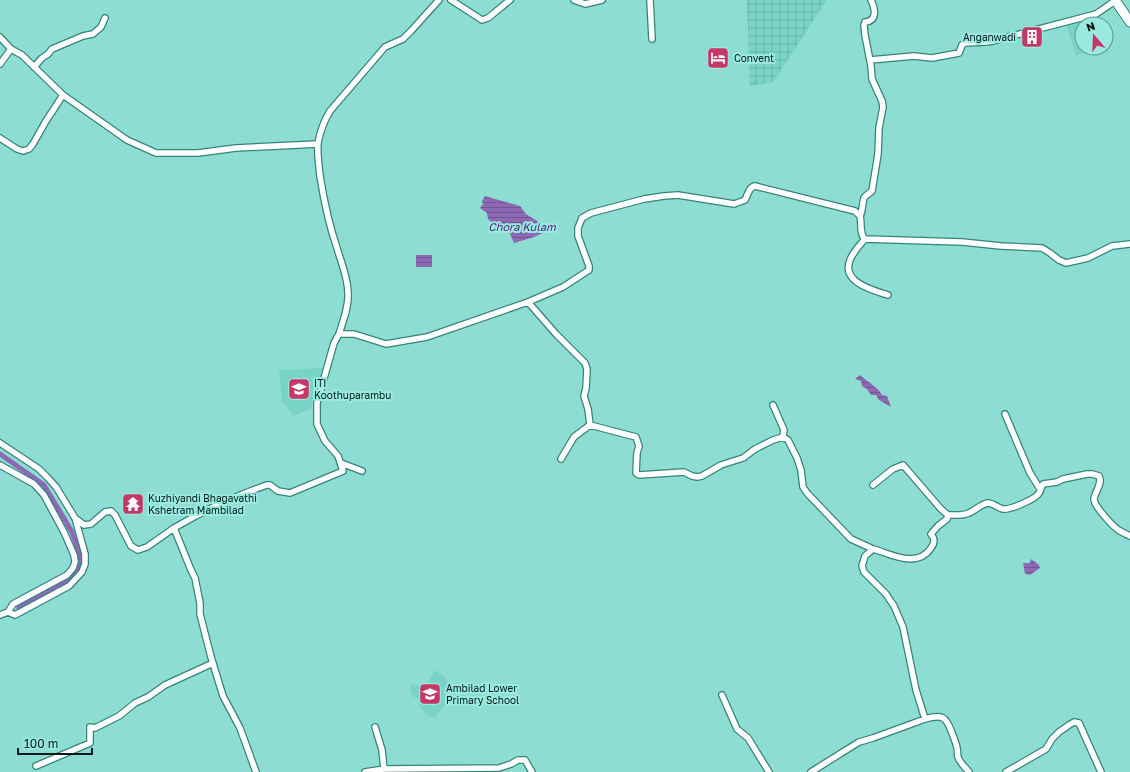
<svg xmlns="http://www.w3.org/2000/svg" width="1130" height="772" font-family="'Golos Text',sans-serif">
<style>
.built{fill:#7ad3c7}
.industrial{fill:url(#industrial-grid)}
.water{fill:url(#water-rules)}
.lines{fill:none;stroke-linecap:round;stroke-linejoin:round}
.canal{stroke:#8d69b5;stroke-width:5}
.minor-casing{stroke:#33847b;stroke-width:8}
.primary-casing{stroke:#33847b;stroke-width:11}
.minor{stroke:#fff;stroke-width:5.5}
.primary{stroke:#fff;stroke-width:9}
.labels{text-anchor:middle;stroke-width:4;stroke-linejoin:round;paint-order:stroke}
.poi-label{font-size:10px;fill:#021917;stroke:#9beae0;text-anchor:start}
.water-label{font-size:11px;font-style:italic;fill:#582582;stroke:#9beae0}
</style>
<defs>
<pattern id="industrial-grid" width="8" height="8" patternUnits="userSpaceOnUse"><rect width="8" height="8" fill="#7ad3c7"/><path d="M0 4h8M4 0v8" fill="none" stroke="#68b5aa"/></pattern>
<pattern id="water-rules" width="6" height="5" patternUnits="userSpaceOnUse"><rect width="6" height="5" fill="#8d69b5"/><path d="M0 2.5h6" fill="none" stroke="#715692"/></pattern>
</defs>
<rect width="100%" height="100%" fill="#8eddd3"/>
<path class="built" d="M1094,16L1097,24H1082V48H1094L1076,56L1066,24L1075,21L1077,23Z
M323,368L311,408L294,416L282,401L279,370Z
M434,671H437L446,678L449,691L446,703L435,718L429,716L421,709L417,697H413L410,691V685L414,684L423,688L427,686Z"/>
<path class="industrial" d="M747,0H827L773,82L750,86Z"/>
<path class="water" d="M485,196L520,206L526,214L542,224L545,232L534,237L514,243L507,227L498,228L488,219L487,213L480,208L483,204L482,201Z
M416,255H432V267H416Z
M860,375C867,382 877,386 882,395L887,396L891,407L879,400L876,395H871L867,389L862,386L861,381L855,379Z
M1031,559L1039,565L1040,568L1030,575L1025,574L1023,563H1030Z"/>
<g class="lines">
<path class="canal" d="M0,454L44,485L72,532L80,555L79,566L70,578L57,587L19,608"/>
<g class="minor-casing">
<path id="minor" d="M451,0L482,20L488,18L510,0
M574,0L585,4L602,0
M650,0L652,39
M0,37L11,49L22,55L63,95L127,140L156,153H198L236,148L318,144
M870,60L914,56L932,58L959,53L962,45L965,43L986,42L993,41L1096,14L1115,1
M0,64L11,49
M34,67L42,58L48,54L52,49L83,36L93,34L101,27L105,18
M0,138L17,149L23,151L29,149L33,144L46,121L63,95
M860,216C863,210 862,204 864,198C866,195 870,193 872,191L878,154L879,128L883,107L882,101L872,79L871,66L865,35L864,26L865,22C878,21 875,8 871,0
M865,239C859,246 853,252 850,260C841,282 872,290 888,295
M528,302L556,334L585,363L587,369L586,388L584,396L588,409L590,425L636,437L639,446L637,453L636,473L639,475L684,472L692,476L697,477L702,476L721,465L743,458L755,449L773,440L783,437L788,440L797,458L801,470L803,487L807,493L851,539L873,549L865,556L862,566L864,572L886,594L894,606L903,627L916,690L925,719C942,714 946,716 952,733C954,738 956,743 957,748C958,751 957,754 958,757C960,763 965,767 969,772
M339,334C343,321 349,307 348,293C348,278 341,262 337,248C329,225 324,201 320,176C319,166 317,154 318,143C320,132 324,121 330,111L385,47L403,39L411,31L439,0
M773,405L784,430L783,437
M1005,414L1030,473L1040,489
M0,443L39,469L48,478L56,487L75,518L85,554V564L82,572L69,586L15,615L8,612
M561,459L574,437L590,425
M341,463L362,471
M0,465L34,484L44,495L64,532L74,555L75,562L73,568L67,575L13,604L8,612L0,615
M873,485L893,469L903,465L941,509L948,515
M75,518L84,525L91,524L105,512L111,511L115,515L131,546L138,550L147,547L174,528
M873,549C891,554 917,569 931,548C935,543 935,539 931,534L938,526L947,519L948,515C955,515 963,516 969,513C976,510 981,504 988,503C993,503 998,508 1003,509C1010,510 1036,499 1039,493C1041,490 1041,487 1043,484L1057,482L1063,479L1087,474H1092L1099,476C1103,484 1095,491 1094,499C1094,506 1111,524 1117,529C1121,532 1126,534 1130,536
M722,695L737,729L748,738L769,772
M375,727L382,750L384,769
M36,766L90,743V727L95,728L119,716L135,703L148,697L165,685L213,663
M256,772L240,728L223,696L211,657L200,614V603L195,578L191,570L174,528C203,511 235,496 267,485H270L278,491L290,493L343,471L338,456L325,441L317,424V403L334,343L339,334H354L386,344L427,337L528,302L563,287L589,270V266L578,236V228L582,218L591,213L644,199L664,196L678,195L734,204L745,200C748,194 749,187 755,186L855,211L860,216C862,223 859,234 865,239L962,242L1001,246L1042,248L1050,253L1059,260L1066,263L1088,258L1112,246L1130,244
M365,772L384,769L499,768L511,764L518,760H525L532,772
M811,772L859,742L873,738L925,719
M1006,772L1046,749L1052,739L1059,732L1069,725L1074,722L1079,723L1101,772"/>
</g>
<g class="primary-casing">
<path id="primary" d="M1115,0L1130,22"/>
</g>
<use href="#minor" class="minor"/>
<use href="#primary" class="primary"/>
</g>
<defs>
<g id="building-square" transform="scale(1.15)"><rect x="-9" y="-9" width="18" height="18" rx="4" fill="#c43766" stroke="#9beae0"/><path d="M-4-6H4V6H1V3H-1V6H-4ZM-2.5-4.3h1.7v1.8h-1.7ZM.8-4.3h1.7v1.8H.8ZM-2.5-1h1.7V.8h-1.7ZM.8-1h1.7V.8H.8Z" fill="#fff"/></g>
<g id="hotel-square" transform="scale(1.15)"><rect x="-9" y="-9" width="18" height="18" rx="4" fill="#c43766" stroke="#9beae0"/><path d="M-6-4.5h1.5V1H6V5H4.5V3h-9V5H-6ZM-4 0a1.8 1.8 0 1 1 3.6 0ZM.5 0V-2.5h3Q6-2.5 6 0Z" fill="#fff"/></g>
<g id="university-square" transform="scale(1.15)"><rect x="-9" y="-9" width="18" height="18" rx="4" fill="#c43766" stroke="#9beae0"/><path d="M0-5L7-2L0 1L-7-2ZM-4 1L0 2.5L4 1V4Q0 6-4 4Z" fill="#fff"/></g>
<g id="temple-square" transform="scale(1.15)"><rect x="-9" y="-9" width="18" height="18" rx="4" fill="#c43766" stroke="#9beae0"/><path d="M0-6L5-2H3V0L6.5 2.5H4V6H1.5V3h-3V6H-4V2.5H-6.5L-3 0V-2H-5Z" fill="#fff"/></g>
<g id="school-square" transform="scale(1.15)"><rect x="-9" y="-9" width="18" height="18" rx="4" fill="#c43766" stroke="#9beae0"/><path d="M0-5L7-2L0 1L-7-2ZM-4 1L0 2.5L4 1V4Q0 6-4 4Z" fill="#fff"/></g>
</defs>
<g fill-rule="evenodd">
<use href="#building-square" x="1032" y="37"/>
<use href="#hotel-square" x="718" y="58"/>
<use href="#university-square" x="299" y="389"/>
<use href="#temple-square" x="133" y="504"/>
<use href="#school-square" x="430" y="694"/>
</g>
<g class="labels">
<g class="poi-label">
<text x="1016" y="41" text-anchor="end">Anganwadi</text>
<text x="734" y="62">Convent</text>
<text x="314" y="387">ITI<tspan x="314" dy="12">Koothuparambu</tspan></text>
<text x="148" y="502">Kuzhiyandi Bhagavathi<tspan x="148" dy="12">Kshetram Mambilad</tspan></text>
<text x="446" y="692">Ambilad Lower<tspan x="446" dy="12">Primary School</tspan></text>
</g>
<g class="water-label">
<text x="522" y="231">Chora Kulam</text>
</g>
</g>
<g transform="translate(1094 36) rotate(341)"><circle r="19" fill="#9beae0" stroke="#5e9690"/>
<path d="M0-3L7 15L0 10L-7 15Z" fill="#c43766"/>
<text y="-6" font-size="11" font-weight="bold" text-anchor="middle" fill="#021917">N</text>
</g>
<path d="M18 748v6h74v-6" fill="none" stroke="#021917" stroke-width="2"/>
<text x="24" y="748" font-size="12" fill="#021917" stroke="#9beae0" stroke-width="3" paint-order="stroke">100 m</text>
</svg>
